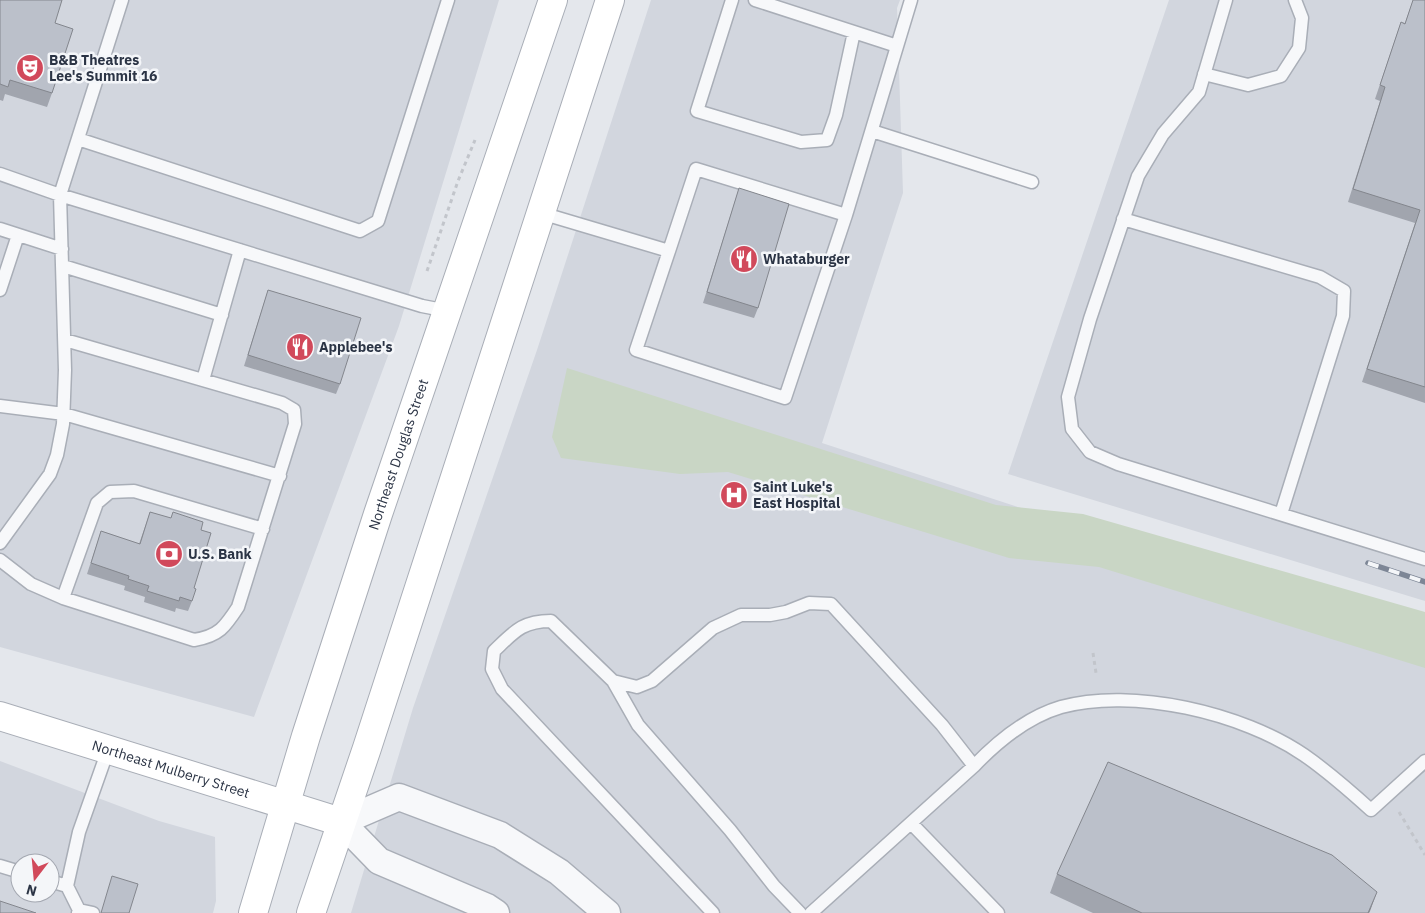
<svg xmlns="http://www.w3.org/2000/svg" width="1425" height="913" font-family="'IBM Plex Sans',sans-serif">
<style>
.built{fill:#d2d6de;fill-rule:evenodd}
.green{fill:#c9d6c5}
.lines{fill:none;stroke-linecap:round;stroke-linejoin:round}
.lane-casing{stroke:#a9aeb7;stroke-width:15}
.street-casing{stroke:#a9aeb7;stroke-width:29}
.secondary-casing{stroke:#a9aeb7;stroke-width:30}
.path{stroke:#c2c5cb;stroke-width:3;stroke-dasharray:4 4;stroke-linecap:butt}
.lane{stroke:#f7f8fa;stroke-width:12}
.street{stroke:#f7f8fa;stroke-width:26}
.secondary{stroke:#fff;stroke-width:28}
.rail-casing{stroke:#7d8696;stroke-width:5.5}
.rail{stroke:#f4f6f9;stroke-width:4;stroke-dasharray:11;stroke-linecap:butt}
.wall{fill:#a1a5ae}
.shaded-wall{fill:#83868d}
.building{fill:#bbc0ca;stroke:#83868d}
.labels{text-anchor:middle;stroke-width:5;stroke-linejoin:round;paint-order:stroke}
.poi-label{font-size:14px;font-weight:bold;fill:#2b3445;stroke:#f4f6f9;text-anchor:start}
.street-label{font-size:14px;fill:#2b3445;stroke:#f4f6f9}
</style>
<rect width="100%" height="100%" fill="#e4e7ec"/>
<path class="built" d="M0,0H499L399,326L254,717L0,647Z
M651,0H900L897,8L903,193L822,443L1425,640V913H351L413,708L537,350Z
M1169,0H1425V601L1008,474Z
M0,761L159,821L215,837L216,901L213,913H0ZM20,863H50V893H20Z"/>
<path class="green" d="M567,368L996,505L1083,514L1425,612V668L1099,567L1009,558L728,472L680,474L561,458L552,437Z"/>
<g class="lines">
<g class="lane-casing">
<path id="lane" d="M732,0L697,111L801,142L827,140L836,115L854,32
M755,0L897,46
M1226,0L1199,92L1163,134L1138,176L1090,319L1068,397L1072,429L1090,452L1118,464L1425,559
M1204,74L1248,85L1281,76L1299,48L1302,18L1295,0
M872,131L1032,182
M78,139L360,231L378,221L448,0
M0,174L60,195L422,306L448,311
M541,213L669,251L636,350L785,398L846,215L696,169L669,251
M846,215L911,0
M1123,219L1320,277L1344,291L1343,316L1281,514
M0,229L62,249
M63,266L222,315
M0,290L18,235
M203,380L240,250
M0,406L64,414L280,476
M0,543L50,474L57,455L63,424L65,370L60,195L122,0
M0,560L31,584L63,598L194,640C219,636 225,627 238,607L295,424L294,410L282,403L65,340
M63,598L97,503L110,492L134,491L263,529
M613,681L638,725L730,830L774,886L800,913
M911,823L998,913
M0,866L20,872
M50,881L67,886
M79,910L93,913
M78,913L79,910L67,886L79,832L108,750
M713,913L502,689L492,669L494,651C514,632 522,621 551,621L613,681L637,687L652,681L713,628L741,615H770L786,612L809,603L831,604L942,725L974,766
M811,913L974,766C998,741 1027,717 1061,707C1132,687 1243,713 1304,755C1327,771 1350,791 1371,810L1425,761"/>
</g>
<g class="street-casing">
<path id="street" d="M496,913L487,907L379,861L341,822L399,797L500,835L559,872L607,913"/>
</g>
<g class="secondary-casing">
<g id="secondary">
<path id="s1" d="M0,716L341,822"/>
<path id="s2" d="M253,913L306,736L378,514L553,0"/>
<path d="M311,913L367,748L610,0"/>
</g>
</g>
<path class="path" d="M427,271L458,181L475,140
M1093,653L1096,673
M1399,812L1425,855"/>
<use href="#lane" class="lane"/>
<use href="#street" class="street"/>
<use href="#secondary" class="secondary"/>
<g class="rail-casing">
<path id="rail" d="M1368,563L1425,582"/>
</g>
<use href="#rail" class="rail"/>
</g>
<path class="wall" d="M0,0L55,23L52,93L47,107L5,94L3,101L0,100Z
M1413,0H1425V403L1362,382L1415,223L1348,202L1380,101L1375,99L1401,22L1405,23Z
M739,188L758,308L754,318L703,303Z
M268,290L340,384L336,394L244,366Z
M150,512L201,530L192,601L188,611L176,608L175,612L144,602L145,597L124,590L125,586L87,574L101,531L139,544Z
M1057,874L1369,913H1093L1050,893Z"/>
<path class="shaded-wall" d="M1377,892L1370,911L1369,913H1368Z"/>
<path class="building" d="M0,0H62L55,23L73,29L52,93L10,80L8,87L0,84Z
M1413,0H1425V387L1367,369L1420,210L1353,189L1385,87L1380,85L1401,22L1405,24Z
M739,188L789,204L758,308L707,292Z
M268,290L361,318L340,384L248,355Z
M150,512L171,518L173,512L203,522L201,530L211,533L194,588L196,589L192,601L180,597L179,601L147,591L149,586L128,579L129,576L91,563L101,531L140,544Z
M1108,762L1332,855L1377,892L1368,913H1142L1057,874Z
M112,876L138,884L129,913H101Z
M0,901L36,913H0Z"/>
<defs>
<g id="theatre-disc" transform="scale(1.4375)"><circle r="9.5" fill="#d1495b" stroke="#f4f6f9"/><path d="M-5-5.5Q0-4 5-5.5V0Q5 5 0 6Q-5 5-5 0ZM-3.3-2.5H-1v1.5H-3.3ZM1-2.5H3.3v1.5H1ZM-2.8 1Q0 5.5 2.8 1Z" fill="#fff"/></g>
<g id="restaurant-disc" transform="scale(1.4375)"><circle r="9.5" fill="#d1495b" stroke="#f4f6f9"/><path d="M-5-6h1v4h1v-4h1v4h1v-4h1v5L-1.5 .5V6h-2V.5L-5-1ZM5-6V6H3V1.5H1.5Q1.5-4 5-6Z" fill="#fff"/></g>
<g id="hospital-disc" transform="scale(1.4375)"><circle r="9.5" fill="#d1495b" stroke="#f4f6f9"/><path d="M-5-5h3v3.5h4V-5h3V5h-3V1.5h-4V5h-3Z" fill="#fff"/></g>
<g id="bank-disc" transform="scale(1.4375)"><circle r="9.5" fill="#d1495b" stroke="#f4f6f9"/><path d="M-6-4H6V4H-6ZM0-2.3a2.3 2.3 0 1 0 0 4.6a2.3 2.3 0 1 0 0-4.6Z" fill="#fff"/></g>
</defs>
<g fill-rule="evenodd">
<use href="#theatre-disc" x="30" y="68"/>
<use href="#restaurant-disc" x="744" y="259"/>
<use href="#restaurant-disc" x="300" y="347"/>
<use href="#hospital-disc" x="734" y="495"/>
<use href="#bank-disc" x="169" y="554"/>
</g>
<g class="labels">
<g class="poi-label">
<text x="49" y="65">B&amp;B Theatres<tspan x="49" dy="16">Lee's Summit 16</tspan></text>
<text x="763" y="264">Whataburger</text>
<text x="319" y="352">Applebee's</text>
<text x="753" y="492">Saint Luke's<tspan x="753" dy="16">East Hospital</tspan></text>
<text x="188" y="559">U.S. Bank</text>
</g>
<g class="street-label">
<text dy="5" stroke="none"><textPath href="#s2" startOffset="481">Northeast Douglas Street</textPath></text>
<text dy="5" stroke="none"><textPath href="#s1" startOffset="179">Northeast Mulberry Street</textPath></text>
</g>
</g>
<g transform="translate(35 878) rotate(196)"><circle r="24" fill="#f4f6f9" stroke="#a4a8b1"/>
<path d="M0-4L9 19L0 12L-9 19Z" fill="#d1495b"/>
<text y="-8" font-size="14" font-weight="bold" text-anchor="middle" fill="#2b3445">N</text>
</g>
</svg>
